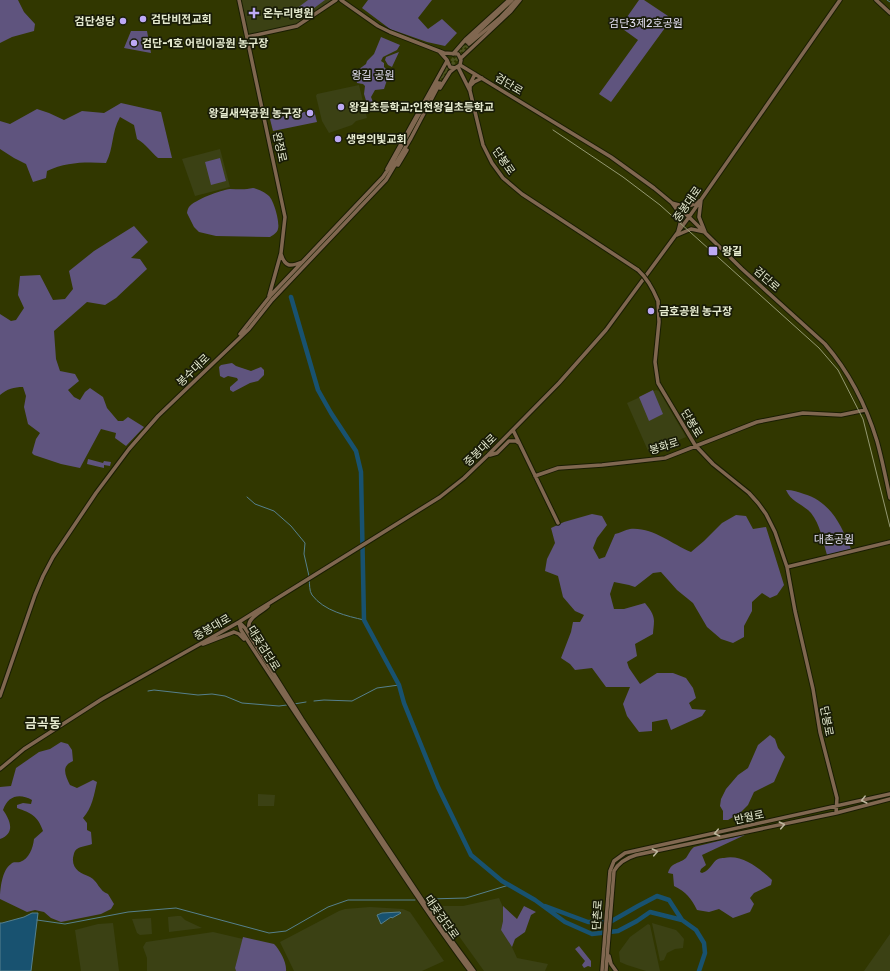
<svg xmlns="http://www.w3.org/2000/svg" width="890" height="971" font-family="Rubik,'Noto Sans KR',sans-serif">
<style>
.built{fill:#3b4114}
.green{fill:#5f547e}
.water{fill:#185270;stroke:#56808d}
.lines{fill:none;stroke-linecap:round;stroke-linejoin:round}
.stream{stroke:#56808d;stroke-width:1}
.river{stroke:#185270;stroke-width:4.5}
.secondary-tunnel{stroke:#4c521f;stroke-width:3.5;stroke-dasharray:3.5 2;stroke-linecap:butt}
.secondary-casing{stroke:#191d03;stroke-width:5.5}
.secondary{stroke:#806750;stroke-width:3.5}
.tram{stroke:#949971;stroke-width:1}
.secondary-bridge-casing{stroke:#191d03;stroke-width:5.5;stroke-linecap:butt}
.secondary-bridge{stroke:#806750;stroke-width:3.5}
.oneway{stroke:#bdb69d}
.poi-dot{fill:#bda9f5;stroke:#191c08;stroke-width:1.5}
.labels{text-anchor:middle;stroke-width:3.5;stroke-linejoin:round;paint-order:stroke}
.poi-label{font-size:11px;font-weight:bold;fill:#e6ebd0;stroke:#191c08;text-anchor:start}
.park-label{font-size:11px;fill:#e2def0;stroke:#191c08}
.street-label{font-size:11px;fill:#e6ebd0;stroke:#191c08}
.quarter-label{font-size:13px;font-weight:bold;fill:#e6ebd0;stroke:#191c08}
</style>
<rect width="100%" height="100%" fill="#313700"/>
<path class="built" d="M239,0H336L297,26L247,37Z
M359,85L367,118L356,121L352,125L329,133L322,121L316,96L317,94Z
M220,149L230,187L195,196L182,159Z
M656,390L659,391L686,437L649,453L627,403Z
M258,794L275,795L274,806H258Z
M499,898L503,907V921L501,930L512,947L517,958L548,964L545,971H484L438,907L444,906H463Z
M370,907L403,909L410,912L444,961L422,971H294L280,942L339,911L345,909Z
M177,916H181L185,920L202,928L169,932L168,917Z
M151,918L152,934L140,935L137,933L132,919Z
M113,923L119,971H81L75,930L98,924Z
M652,923L676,930L679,933L684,939L683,948L675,949L667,953L664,960L660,961Z
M648,924L650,925L660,971H646L627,965L620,962L619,952L630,937Z
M213,932L243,939L235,968L236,971H147V958L143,947L146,942Z
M890,934V971H864Z"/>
<path class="green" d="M0,0H18L24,12L35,24L34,31L12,37L0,43Z
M308,0H325L298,20L292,12Z
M368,0H432L418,18L428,29L442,19L457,33L445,46L427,42L390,29L362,8Z
M639,0H644L668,16L670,19V21L611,102L599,94L638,40L620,27Z
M131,31H147L151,53L124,48Z
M381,37L400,45L397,50L383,57L381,61L384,63V67L386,69L384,78L387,80L384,89L375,90L371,97L373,102L369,105L367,104L364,94L365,86L363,84L357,83L355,72L366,64L367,61L374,54Z
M399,52L392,67L388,65L385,60L386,57Z
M121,103L161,112L172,158H158C151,152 146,144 137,139L134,125L120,117C111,133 114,148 106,163C85,162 66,162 47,171L46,178L33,182L26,164L14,158L0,149V121L10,124L37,109L49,113L64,120L82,111L104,113Z
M314,110L317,122L273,131L270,119Z
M220,158L226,181L211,185L205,162Z
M253,188C258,189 265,192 269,196C274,201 280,222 278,229C277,233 273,235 270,237L216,236L199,232L194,227L187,213C187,212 188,208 189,207C194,200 221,190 230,189C238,189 245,190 253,188Z
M134,226L148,242L131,258L140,259L147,269L116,298L105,305L87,302L54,331L56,359L60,371L75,374L79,381L68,390L74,397L80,400L85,392L90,388L103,397L107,408L118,421H123L128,417L144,427L126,446L115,438L116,433L101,429L80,468L61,464L34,455L32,453L36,439L40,433L28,424L24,407L26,396L23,387C14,387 7,389 0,395V314L11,321L16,320L24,308L18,295L20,276L40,275L53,300L65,299L73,289L69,271L94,251Z
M232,363L236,366L251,371L261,367L264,370V375L258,381L250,383L233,392L230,390V387L238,380L237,378L228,376L224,378L220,376L219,367L221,365Z
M653,390L663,414L649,421L639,397Z
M88,459L103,463L104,461L111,462L110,466L104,465V468L87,464Z
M786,490C793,490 798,492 804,494C831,502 841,525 851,549L827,555C823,541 820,524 811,513C803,504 791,502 786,490Z
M592,514L602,516L607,525L597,538L593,548L599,559L605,557L615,534C620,533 625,530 630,529C653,527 671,544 691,552L704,541L722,523L736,515L746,516L753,529L766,527L784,585L777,595L770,598L762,593L752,602V611L744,626V637L733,643L721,639L707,627L693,603L677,590L661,572L653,573L635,587L629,585L614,582L610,594L614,609H624L645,603C649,608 654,614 654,621C654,626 653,630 653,634L635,644L637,656L627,662L629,668L640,684L657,673H673L686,678L693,688L696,698L689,703L692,709L706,710L702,716L671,730L667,719L652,722V731L639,732L627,716L623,704L630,687H606L592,668L575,670L570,664L561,658L571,632L573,622H580L584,615L575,611L563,597L558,576L545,571L547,559L555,543L551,528L564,522Z
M770,735L775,739L778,748L785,757L774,782L754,792L748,805L740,813L728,820H723V811L720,806L721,799L726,789L738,775L748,768L758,745Z
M61,742L68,744L72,750L73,761C61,766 65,775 70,785L77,788L93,780L97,782C94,795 92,808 83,818L87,823V830L91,832L92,844C87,846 81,846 77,849C74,851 74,854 73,858C72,870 81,873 90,877C98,881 99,891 108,894L114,904L111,909L101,914L61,922L51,918L44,912L35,910L27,912L0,899C0,889 2,870 11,864C14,861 16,863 20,862C29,859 33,848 34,839L43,831C38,816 31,813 17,808V805L23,803L31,804L32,800C19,793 8,796 3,810C10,820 16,833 0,839V787L11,786L16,768L39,752L50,749Z
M747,834L702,855L706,865L701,869L700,872L702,873C711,870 712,862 718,859C720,858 722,858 724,858C742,854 759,868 772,880L771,885L754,893L750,898L754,904L750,912L733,918L719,909L709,912L697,910C691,898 686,892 674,886L673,874L668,873C671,862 679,864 686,858C689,854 690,850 694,847Z
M503,906L517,919L524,906L536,912L531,915L525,932L515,939L512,947L501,930L503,921Z
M243,937L274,944C280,950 287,963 286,971H236L235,968Z
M579,946L591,961V967L588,966L584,968L582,965L585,961L575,949Z"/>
<path class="water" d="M400,912L401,913L392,918L391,917L381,924L377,915L382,913Z
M32,913H38L31,971H0V923H2L24,917Z"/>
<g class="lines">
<path class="stream" d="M887,0L890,2
M247,497L255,504L274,511L291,526L305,543L304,554L309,576
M309,580C310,584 309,591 312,595C324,611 347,616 364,620
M148,691L154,690L198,695L212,694L225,696L242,703L279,706L287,705
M314,701L324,700L352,701L377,688L399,685
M294,704L306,702
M429,899L466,898L509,885
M37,920L65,924L128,912L176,908L269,933L286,931L328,907L348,900H415"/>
<path class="river" d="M291,297L318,390L331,413L356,451L361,472L364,620L399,685L404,703L438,787L471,855L502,881L535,900L565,922L592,934L618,931L637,921L650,912L682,920L696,930L704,943L705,953L699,971
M545,906L588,922H610L638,906L657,896L669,900L682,920"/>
<path class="secondary-tunnel" d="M439,79L451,62L467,42
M440,83L447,71L469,44"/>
<g class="secondary-casing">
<path id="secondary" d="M239,0L285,217L281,253L269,296
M341,0L378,26L390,32L444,53L458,54L461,60L460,65L455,68L450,67L447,60L439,51
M876,0L890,13
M247,37L297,26L336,0
M467,42L512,0
M469,44L501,17L517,0
M453,54L466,39L509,0
M461,58L511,11L520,0
M460,65L611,157L654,188L689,217L742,269L825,344C849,372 866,405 877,441C882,459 886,479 890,498
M458,67L470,91L483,145L492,163L503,178L522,194L638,270
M471,85L474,82L482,78
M440,88L450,72L455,68
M470,90V84L475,74
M398,165L407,150
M387,169L447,61
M701,200L699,217L705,232L691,229L677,235C682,219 683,217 672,203C686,207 689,208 701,200Z
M281,254C285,267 290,267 302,262
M658,301L659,322L655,362L658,383L695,445L713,464L749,493L758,503L766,514L775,532L787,567L795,611L813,689L820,732L837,798L836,813
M240,334L271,295L383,177L391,165L437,82
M513,430L558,523
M490,455L497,453L509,441H516L519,443
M535,476L558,468L602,465L665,458L757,422L803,413L841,415L865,410
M787,567L890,542
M239,622L245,628L302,719L427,907L474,971
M239,623L241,630C277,687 315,742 352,798C390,856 428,915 470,971
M256,642C254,637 250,632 249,627C247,618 262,612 268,606
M203,644L234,632L239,634L244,639
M0,696L35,595L43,576L53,557L96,493L129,449L158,416L249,329L272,300L386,180L411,138L440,83
M0,769L24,749L102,699L239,622L440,497L464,478L488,455L559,383L606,330L689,217L840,0
M609,956L611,964L616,971
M602,971L610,871L614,861L625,853L890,794
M606,971L614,871C619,862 626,858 636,855L836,813L890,799"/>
</g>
<use href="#secondary" class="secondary"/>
<path class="tram" d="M553,130L623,177L660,205L819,348L838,370L863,419L890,527"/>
<g class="secondary-bridge-casing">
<path id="secondary-bridge" d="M638,270C647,278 653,289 658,301"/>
</g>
<use href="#secondary-bridge" class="secondary-bridge"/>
</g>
<defs><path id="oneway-chevron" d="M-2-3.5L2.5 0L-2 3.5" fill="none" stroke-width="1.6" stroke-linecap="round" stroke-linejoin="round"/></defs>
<g class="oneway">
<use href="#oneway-chevron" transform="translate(864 800) rotate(166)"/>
<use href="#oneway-chevron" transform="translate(782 825) rotate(-12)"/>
<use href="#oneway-chevron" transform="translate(717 833) rotate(168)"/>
<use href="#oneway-chevron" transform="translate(655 852) rotate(-12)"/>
</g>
<g class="poi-dot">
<path d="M252 7h4v4h4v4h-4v4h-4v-4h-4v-4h4z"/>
<circle cx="143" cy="19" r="4"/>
<circle cx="123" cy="21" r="4"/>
<circle cx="134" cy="43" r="4"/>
<circle cx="341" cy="107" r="4"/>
<circle cx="310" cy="113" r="4"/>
<circle cx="338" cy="139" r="4"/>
<rect x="708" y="246" width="10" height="10" rx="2"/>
<circle cx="651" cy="311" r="4"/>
</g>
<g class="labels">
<g class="poi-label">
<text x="263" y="17">온누리병원</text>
<text x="151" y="23">검단비전교회</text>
<text x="115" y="25" text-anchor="end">검단성당</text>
<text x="142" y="47">검단-1호 어린이공원 농구장</text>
<text x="349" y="111">왕길초등학교;인천왕길초등학교</text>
<text x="302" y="117" text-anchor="end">왕길새싹공원 농구장</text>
<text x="346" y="143">생명의빛교회</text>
<text x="722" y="255">왕길</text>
<text x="659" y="315">금호공원 농구장</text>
</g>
<g class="park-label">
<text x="646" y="27">검단3제2호공원</text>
<text x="373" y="79">왕길 공원</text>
<text x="834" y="543">대촌공원</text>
</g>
<g class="street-label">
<text transform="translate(509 84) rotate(31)" y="4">검단로</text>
<text transform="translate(280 147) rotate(78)" y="4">완정로</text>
<text transform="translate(504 161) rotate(55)" y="4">단봉로</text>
<text transform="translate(687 204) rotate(-55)" y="4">중봉대로</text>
<text transform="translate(767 279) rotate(42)" y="4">검단로</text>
<text transform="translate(193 370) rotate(-44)" y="4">봉수대로</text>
<text transform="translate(692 423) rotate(59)" y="4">단봉로</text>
<text transform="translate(664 446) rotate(-17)" y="4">봉화로</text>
<text transform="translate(480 450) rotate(-44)" y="4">중봉대로</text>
<text transform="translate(212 627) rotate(-30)" y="4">중봉대로</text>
<text transform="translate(264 648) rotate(58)" y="4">대곶검단로</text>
<text transform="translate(827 721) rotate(79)" y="4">단봉로</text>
<text transform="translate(749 817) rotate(-12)" y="4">반월로</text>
<text transform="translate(597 915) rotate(-86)" y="4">단촌로</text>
<text transform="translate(442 917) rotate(55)" y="4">대곶검단로</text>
</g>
<g class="quarter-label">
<text x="43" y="728">금곡동</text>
</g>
</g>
</svg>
